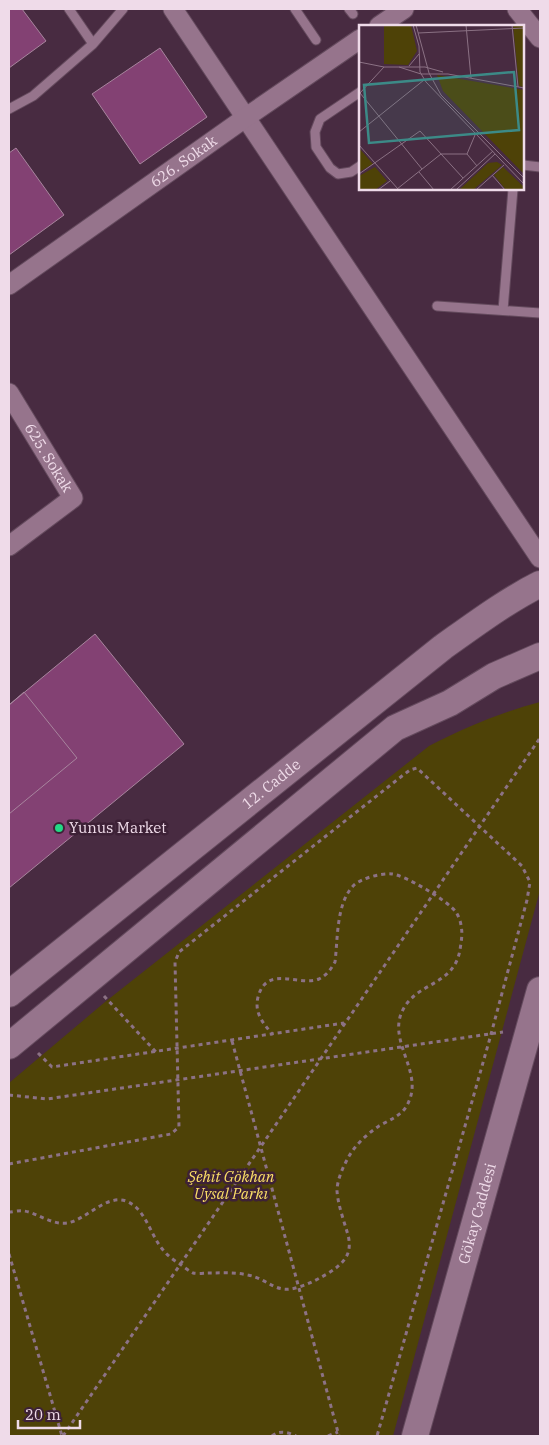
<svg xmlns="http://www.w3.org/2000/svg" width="549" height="1445" font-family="'IBM Plex Serif',serif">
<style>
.green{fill:#4e4207}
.building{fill:#834173;stroke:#a8859e}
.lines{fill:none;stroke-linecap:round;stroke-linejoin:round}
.lane-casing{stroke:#644a5d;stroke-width:11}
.street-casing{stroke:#644a5d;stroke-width:21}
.secondary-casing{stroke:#644a5d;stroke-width:28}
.path{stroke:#8c7285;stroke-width:3;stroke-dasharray:4 4;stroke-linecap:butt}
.lane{stroke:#96748c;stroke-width:9}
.street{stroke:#96748c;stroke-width:19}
.secondary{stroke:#96748c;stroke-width:26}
.poi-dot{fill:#23d886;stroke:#3d2136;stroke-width:2}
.labels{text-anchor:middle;stroke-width:5;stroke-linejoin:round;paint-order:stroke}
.street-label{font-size:15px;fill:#efdbe9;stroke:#3d2136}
.poi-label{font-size:15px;fill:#efdbe9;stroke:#3d2136;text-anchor:start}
.park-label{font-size:15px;font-style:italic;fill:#fce067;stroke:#3d2136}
.inset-road{fill:none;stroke:#8b7184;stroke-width:1}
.view{fill:#3c8a87;fill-opacity:0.15;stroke:#3c8a87;stroke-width:2.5}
.inset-edge{fill:none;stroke:#efdbe9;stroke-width:2.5}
</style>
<rect width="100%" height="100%" fill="#482b41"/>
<path class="green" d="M540,702V890L393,1436H9V1083L105,1002L429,746C464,728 502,712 540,702Z"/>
<path class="building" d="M9,9H22L46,41L9,68Z
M160,48L207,117L140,164L92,94Z
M16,148L64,215L9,255V153Z
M95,634L184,744L9,888V705Z
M24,692L77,758L9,814V705Z"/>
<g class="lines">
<g class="lane-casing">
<path id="lane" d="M69,9L93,44
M295,9L316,40
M349,9L353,14
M360,92L320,119L315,132L316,147L330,168L338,174L351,172L360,166
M9,109L33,96L93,44L123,9
M523,165L540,167
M437,306L540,313
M503,310L513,189"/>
</g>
<g class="street-casing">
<g id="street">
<path d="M173,9L540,558"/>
<path d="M517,9L540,38"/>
<path d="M379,26L404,9"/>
<path id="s1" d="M9,285L245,118L360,39"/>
<path id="s2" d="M9,393L73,498L9,546"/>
</g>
</g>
<g class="secondary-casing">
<g id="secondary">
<path id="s3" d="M9,994L443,647C474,625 506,601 540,584"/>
<path d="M9,1046L395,728L450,703L494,676L540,656"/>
<path id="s4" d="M415,1436L540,990"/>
</g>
</g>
<path class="path" d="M104,996L156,1052
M232,1041L339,1436
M38,1053L52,1067L344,1023
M9,1095L47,1099L503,1032
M9,1164L171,1134L179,1127L175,962L179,952L402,776L410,770L417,768L522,866L530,882L527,900L490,1038L377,1436
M9,1212C13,1212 19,1210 24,1211C38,1213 51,1225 67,1223C86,1220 106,1194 126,1201C147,1209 150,1237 165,1252C169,1257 175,1261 180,1264C184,1267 189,1271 193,1273C197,1274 204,1273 208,1273C221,1273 235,1272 248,1275C269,1279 275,1295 299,1287C309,1284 318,1279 327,1274C343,1264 353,1255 348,1235C344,1221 338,1205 337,1191C337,1180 343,1167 348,1158C355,1145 367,1134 379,1126C391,1119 404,1115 409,1101C422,1072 390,1043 401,1014C414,981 453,988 460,950C461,942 463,934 461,926C461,922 458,915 456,912C448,901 405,875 392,874C381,873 362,878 354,885C336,903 338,938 335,962C331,969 327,975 319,979C299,987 267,964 258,997C254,1013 263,1023 273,1035
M9,1254L62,1436
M63,1436L540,738
M272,1436C279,1430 288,1432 296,1436
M328,1436L338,1432"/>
<use href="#lane" class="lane"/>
<use href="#street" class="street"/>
<use href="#secondary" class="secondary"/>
</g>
<circle class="poi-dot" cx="59" cy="828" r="5"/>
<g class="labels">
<g class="street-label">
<text dy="5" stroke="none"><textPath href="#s1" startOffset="214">626. Sokak</textPath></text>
<text dy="5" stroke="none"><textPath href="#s2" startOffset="76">625. Sokak</textPath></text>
<text dy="5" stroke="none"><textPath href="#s3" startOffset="336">12. Cadde</textPath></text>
<text dy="5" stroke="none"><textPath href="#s4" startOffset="231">Gökay Caddesi</textPath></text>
</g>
<g class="poi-label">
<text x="69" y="833">Yunus Market</text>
</g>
<g class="park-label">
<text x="231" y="1182">Şehit Gökhan<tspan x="231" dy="17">Uysal Parkı</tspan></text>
</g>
</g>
<g transform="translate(359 25)">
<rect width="165" height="165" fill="#482b41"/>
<path d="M25,0H52L58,26L49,40L25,39ZM154,0H165V62L160,61ZM78,50L165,65L164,148L84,66ZM0,123L14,139L0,147ZM138,137L143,140L114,165H100L129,138ZM16,142L28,156L16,165H0V151ZM144,142L165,162V165H147L135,150Z" fill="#4e4207"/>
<path class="inset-road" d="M54,0L60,21L61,47L67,57L165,159M57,0L70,48L82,70L165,153M107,0L112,53M153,0L159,62M59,8L165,3M0,37L25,42H66L84,47M50,41L60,29M40,42L62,49H89L165,63M1,68L63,144M1,68L25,42M0,107L65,55M0,120L39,164M108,129L116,110M60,147L75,165M0,149L61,106L104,153M133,150L146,165M38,164L82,129H108L118,141M19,165L31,156M91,165L134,126M97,165L136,129M117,165L145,140"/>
<path class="view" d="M155,47L160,105L10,118L5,60Z"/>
<rect width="165" height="165" class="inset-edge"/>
</g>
<rect width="549" height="1445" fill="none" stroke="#efdbe9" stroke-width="20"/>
<path d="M18 1420v8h62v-8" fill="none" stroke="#efdbe9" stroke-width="2.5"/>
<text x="25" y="1420" font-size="15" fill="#efdbe9" stroke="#3d2136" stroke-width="4" paint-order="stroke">20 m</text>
</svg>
